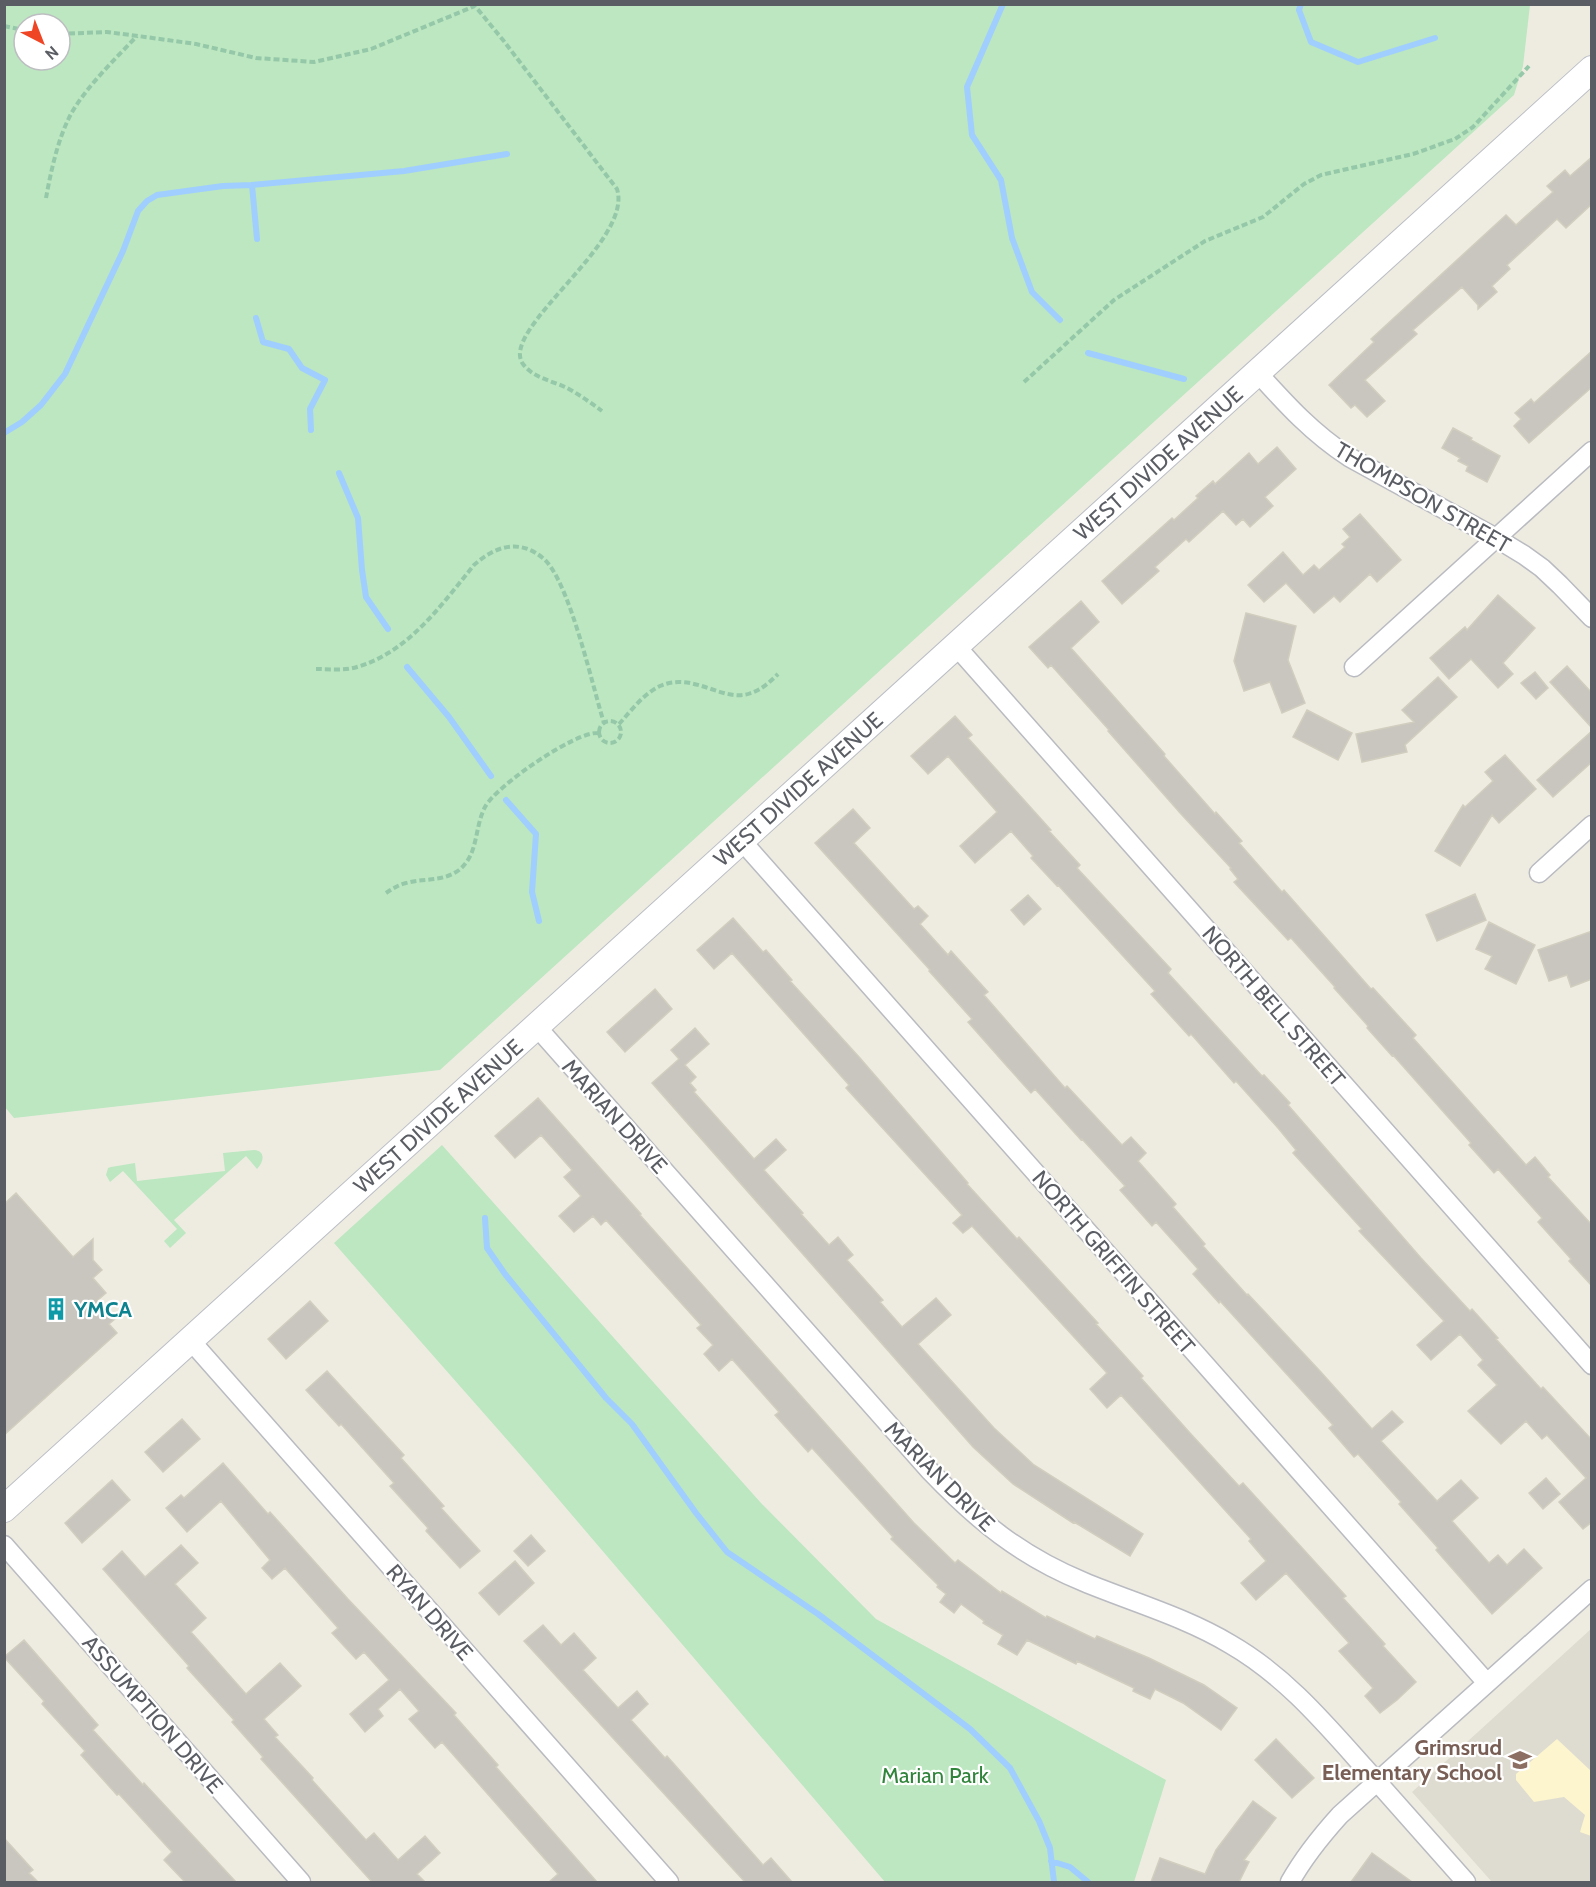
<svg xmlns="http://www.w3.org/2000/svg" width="1596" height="1887" font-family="Cabin,sans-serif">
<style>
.education{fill:#dedbd0}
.green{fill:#bce7c0;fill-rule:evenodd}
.sand{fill:#fcf5ce}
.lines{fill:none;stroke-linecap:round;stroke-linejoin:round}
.stream{stroke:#a0ceff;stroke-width:6}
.building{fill:#c8c6be;stroke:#d2cebf;stroke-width:1.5}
.street-casing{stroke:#b9bbc1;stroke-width:21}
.secondary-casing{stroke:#babdc4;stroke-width:28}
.path{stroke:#95c8a8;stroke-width:4;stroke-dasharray:6 3;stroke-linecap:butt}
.street{stroke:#fff;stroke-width:18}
.secondary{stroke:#fff;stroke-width:26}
.labels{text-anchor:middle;stroke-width:4.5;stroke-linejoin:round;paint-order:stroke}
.street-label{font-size:22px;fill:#5a5d63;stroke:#fff}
.culture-label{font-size:22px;font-weight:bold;fill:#0d838f;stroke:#fff;text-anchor:start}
.education-label{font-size:22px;font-weight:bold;fill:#785e54;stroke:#fff;text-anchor:end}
.park-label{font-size:22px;fill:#30843b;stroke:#fff}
</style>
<rect width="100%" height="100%" fill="#eeece1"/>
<path class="education" d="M1591,1629V1882H1492L1412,1792Z"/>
<path class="green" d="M4,5L5,4L1530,5L1523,66L1514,95L440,1070L14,1118L4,1106ZM24,24H60V60H24Z
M442,1145L761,1503L876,1619L1166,1780L1134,1882H885L531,1467L334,1243Z
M254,1150C266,1151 264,1162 257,1169L246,1156L174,1220L186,1233L170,1248L164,1241L177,1229L123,1171L110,1182L106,1175L108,1168L111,1167L135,1163L137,1181L225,1171L223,1153Z"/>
<path class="sand" d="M1557,1739L1591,1771V1836L1580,1832L1585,1815L1564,1797L1534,1802L1516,1780V1774Z"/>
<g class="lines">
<path class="stream" d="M1003,4L967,87L972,135L1001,180L1012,238L1032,292L1060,320
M1301,4L1299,10L1311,42L1358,62L1435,38
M252,185L257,239
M256,318L263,342L289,349L302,368L325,380L310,409L311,430
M1088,353L1184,379
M4,433L22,422L41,405L65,374L123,251L138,211L147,201L157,195L223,186L252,185L404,171L507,154
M339,473L358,518L362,570L366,597L388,629
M407,667L449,717L491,776
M506,800L536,834L532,892L539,921
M485,1218L487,1248L505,1274L606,1398L632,1424L696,1513L727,1552L818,1614L970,1729L1010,1768L1039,1821L1050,1848L1054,1882
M1051,1861L1070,1867L1088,1882"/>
</g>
<path class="building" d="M1592,157V204L1566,228L1557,219L1507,265L1510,269L1492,286L1497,292L1478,309V305L1462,287L1413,330L1417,334L1365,380L1385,401L1367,417L1355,405L1351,408L1329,385L1374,342L1371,339L1506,215L1516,225L1553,192L1547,186L1565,170L1570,176Z
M1592,351V387L1529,443L1514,426L1521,419L1515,413L1531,399L1534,403Z
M1453,428L1472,438L1471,440L1500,456L1487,482L1466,471L1468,466L1458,461L1460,458L1442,448Z
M1277,447L1296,469L1265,497L1273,506L1250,527L1243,519L1236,525L1223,511L1189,542L1186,539L1155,567L1159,571L1122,604L1102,581L1172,518L1174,520L1198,498L1196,496L1213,481L1215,484L1249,453L1258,464Z
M1360,514L1401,560L1377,582L1370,574L1340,602L1334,596L1314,613L1286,583L1264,602L1248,585L1283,552L1303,575L1314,565L1319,570L1345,547L1342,544L1350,537L1343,529Z
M1498,595L1535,628L1503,663L1513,674L1498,688L1471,659L1449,679L1430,658L1465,627L1467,630Z
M1081,601L1099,622L1071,648L1165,754L1164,756L1215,814L1216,812L1242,841L1239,843L1282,892L1284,890L1371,989L1373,988L1416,1035L1413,1038L1526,1165L1535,1157L1550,1175L1548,1177L1592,1225V1286L1569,1261L1571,1259L1538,1222L1542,1218L1498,1169L1494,1173L1469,1145L1471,1143L1393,1055L1392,1056L1367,1028L1368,1026L1334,988L1335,987L1291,938L1288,940L1234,882L1238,879L1230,869L1231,868L1181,814L1108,731L1109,730L1051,665L1048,668L1029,647Z
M1246,613L1296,626L1288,660L1305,703L1282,713L1270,682L1244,691L1234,661Z
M1567,666L1592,693V728L1550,682Z
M1535,672L1548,688L1536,699L1521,683Z
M1438,677L1457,697L1405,745L1407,752L1362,762L1356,734L1414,722L1402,710Z
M1307,710L1352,733L1338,760L1293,737Z
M955,716L972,735L968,738L1051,830L1049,831L1080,865L1077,868L1171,969L1168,973L1262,1076L1264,1075L1290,1103L1288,1105L1421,1258L1470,1311L1472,1309L1498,1338L1496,1339L1541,1389L1543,1387L1592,1440V1522L1583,1529L1559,1502L1586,1478L1547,1435L1542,1439L1526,1421L1501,1444L1468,1411L1497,1385L1478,1365L1483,1360L1460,1334L1431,1360L1417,1345L1444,1321L1359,1231L1362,1229L1293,1153L1296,1150L1278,1128L1236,1081L1234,1083L1191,1034L1189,1036L1151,994L1155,991L1058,885L1057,886L1031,858L1033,856L1011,831L975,863L960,846L997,812L948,756L928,774L911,756Z
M1592,731V762L1553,797L1537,780Z
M1505,755L1536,789L1499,823L1492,815L1460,866L1435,851L1463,805L1465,807L1493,781L1485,772Z
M853,809L870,828L854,843L914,909L918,906L928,916L920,924L948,955L951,951L988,992L984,995L1065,1088L1067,1086L1122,1145L1131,1137L1146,1153L1138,1161L1176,1204L1173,1207L1205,1244L1203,1246L1247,1295L1248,1294L1320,1371L1372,1429L1392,1411L1403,1422L1381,1441L1437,1501L1461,1480L1478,1498L1452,1521L1489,1563L1498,1555L1507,1565L1524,1549L1542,1568L1492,1614L1436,1550L1438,1548L1399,1504L1401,1502L1358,1454L1354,1457L1329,1428L1333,1425L1220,1301L1219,1303L1193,1274L1198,1269L1156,1222L1152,1226L1120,1190L1125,1186L1082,1139L1081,1140L1035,1089L1031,1093L1005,1064L968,1022L972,1019L929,971L930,970L815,843Z
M1475,894L1486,920L1437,941L1426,915Z
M1028,895L1041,909L1024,925L1011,910Z
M733,918L763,952L766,950L792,980L790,981L860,1058L968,1183L967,1184L1017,1239L1019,1237L1098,1323L1096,1324L1143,1376L1141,1378L1190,1433L1239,1486L1243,1483L1346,1596L1343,1598L1385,1644L1383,1646L1416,1682L1397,1700L1380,1713L1365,1696L1373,1688L1339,1651L1349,1643L1286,1573L1256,1600L1241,1583L1266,1561L1249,1541L1251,1539L1121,1395L1107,1408L1090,1389L1107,1373L972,1226L963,1233L953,1223L962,1215L846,1088L849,1085L732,953L714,969L697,950Z
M1489,922L1535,945L1516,984L1485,969L1492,956L1476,949Z
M1592,931V979L1571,987L1567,975L1549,981L1538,950Z
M655,989L672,1009L625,1052L607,1032Z
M695,1028L709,1044L685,1065L696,1077L690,1083L696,1090L694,1092L754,1159L776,1139L786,1150L764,1170L803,1213L801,1214L829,1245L838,1237L853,1255L847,1260L883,1300L880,1302L902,1327L936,1298L951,1315L918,1344L994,1428L1034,1465L1143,1534L1130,1556L1074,1522L1073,1523L1013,1484L973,1447L652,1083L679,1059L671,1050Z
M538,1098L641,1214L640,1215L914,1523L955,1563L958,1560L1001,1593L1002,1591L1046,1618L1047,1616L1095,1639L1097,1636L1149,1658L1204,1685L1237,1708L1221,1730L1183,1703L1155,1689L1150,1699L1133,1691L1134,1688L1077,1661L1076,1664L1027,1640L1017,1655L998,1644L1003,1635L983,1623L984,1621L961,1604L954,1613L940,1602L946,1594L937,1587L938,1585L891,1539L893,1537L812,1448L808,1452L775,1415L779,1412L732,1359L719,1371L704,1354L713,1345L697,1328L701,1325L606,1220L601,1225L593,1216L574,1232L559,1216L581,1196L564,1177L572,1170L541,1135L515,1158L495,1136Z
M16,1193L73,1257L93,1239V1260L102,1270L93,1278L106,1293L98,1300L115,1319L109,1324L117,1333L4,1435V1204Z
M310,1301L328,1321L286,1359L268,1339Z
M327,1371L404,1455L401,1458L444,1506L441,1508L480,1551L460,1568L426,1531L428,1528L390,1486L394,1483L341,1424L339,1426L306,1390Z
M182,1419L200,1439L163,1472L145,1452Z
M223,1463L268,1514L270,1512L348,1599L456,1713L454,1715L498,1765L496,1767L597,1882H549L558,1874L442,1742L435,1748L409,1719L419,1711L400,1689L378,1709L383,1716L365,1732L350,1714L389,1680L364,1652L356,1659L332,1633L338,1628L285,1568L272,1579L262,1568L270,1560L221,1501L187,1532L166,1508L181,1495L184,1498Z
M1546,1478L1560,1494L1543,1509L1529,1493Z
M112,1480L130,1500L82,1543L65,1523Z
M531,1535L545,1551L528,1566L514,1551Z
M181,1545L198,1563L175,1584L206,1618L191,1632L246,1694L280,1663L301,1686L264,1719L278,1735L275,1737L313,1778L312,1780L366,1840L374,1833L398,1860L425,1836L440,1853L417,1874L425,1882H372L261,1759L263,1757L232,1722L234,1720L187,1668L189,1666L103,1569L122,1551L145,1577Z
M515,1561L534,1583L499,1615L479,1593Z
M543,1625L561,1645L574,1633L596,1658L583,1670L618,1708L637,1691L648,1704L631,1720L665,1758L667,1756L763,1865L771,1858L792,1882H745L524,1641Z
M24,1640L98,1725L93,1730L143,1785L144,1783L236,1882H185L164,1860L172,1852L119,1794L117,1795L81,1755L85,1751L42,1704L44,1701L4,1657Z
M1276,1739L1314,1778L1292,1798L1255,1760Z
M1253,1801L1276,1818L1244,1860L1249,1862L1239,1882H1151L1160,1858L1205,1874L1216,1850Z
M4,1838L33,1870L29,1873L38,1882H4Z
M1372,1853L1412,1882H1351Z"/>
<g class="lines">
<g class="street-casing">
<path id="street" d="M1257,372C1286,404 1312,433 1349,457L1496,538L1524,555L1542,568L1560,585L1592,618
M956,646L1592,1365
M1354,667L1592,451
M741,840L1487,1683
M1539,873L1592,825
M536,1026L930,1471C977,1520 1020,1556 1084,1582C1132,1602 1185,1617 1230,1644C1284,1675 1323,1721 1364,1767C1398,1805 1432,1844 1466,1882
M191,1341L669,1882
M4,1545L301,1882
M1290,1882C1304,1857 1321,1836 1340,1815L1592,1589"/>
</g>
<g class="secondary-casing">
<path id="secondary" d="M4,1509L1592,69"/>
</g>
<path class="path" d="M4,26L24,30
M60,34L107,32L138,36L196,44L256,58L314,62L371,49L475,6L503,40L617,189C634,242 498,330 523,364C533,378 553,381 567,388C580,395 591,403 602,411
M46,198C51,171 58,138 71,114C86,87 116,58 137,36
M1024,382L1114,300L1205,241L1263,217L1304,184L1321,175L1413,154L1455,139L1473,127L1529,66
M316,669C329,669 344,671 357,667C409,652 442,604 474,565C495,546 520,538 544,559C570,583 592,685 604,723
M599 732a11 11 0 1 1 22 0a11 11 0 1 1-22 0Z
M619,724C631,711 643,694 660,686C694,671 724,704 751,693C761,690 770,682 778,674
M386,893C392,889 398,885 406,883C424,878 443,882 459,870C479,854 474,828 485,807C496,786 577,730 599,733"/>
<use href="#street" class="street"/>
<use href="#secondary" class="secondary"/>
</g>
<defs>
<g id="building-bare" transform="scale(1.8)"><path d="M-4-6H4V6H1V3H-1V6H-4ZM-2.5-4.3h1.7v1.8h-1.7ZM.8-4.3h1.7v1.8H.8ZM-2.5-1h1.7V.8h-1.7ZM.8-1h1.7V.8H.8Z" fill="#0f9aa8" stroke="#fff" stroke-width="2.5" paint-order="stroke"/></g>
<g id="school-bare" transform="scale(1.8)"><path d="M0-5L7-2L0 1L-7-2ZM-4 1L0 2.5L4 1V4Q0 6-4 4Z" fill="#8d6e63" stroke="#fff" stroke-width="2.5" paint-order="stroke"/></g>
</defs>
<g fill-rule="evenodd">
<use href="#building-bare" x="56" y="1309"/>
<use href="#school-bare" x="1520" y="1760"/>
</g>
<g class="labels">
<g class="street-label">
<text transform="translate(1158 463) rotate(-42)" y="8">WEST DIVIDE AVENUE</text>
<text transform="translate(1423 497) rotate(30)" y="8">THOMPSON STREET</text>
<text transform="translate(798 789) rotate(-42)" y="8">WEST DIVIDE AVENUE</text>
<text transform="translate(1274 1006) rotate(49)" y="8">NORTH BELL STREET</text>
<text transform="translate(438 1116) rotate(-42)" y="8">WEST DIVIDE AVENUE</text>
<text transform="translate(615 1116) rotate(48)" y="8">MARIAN DRIVE</text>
<text transform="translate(1114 1262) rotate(49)" y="8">NORTH GRIFFIN STREET</text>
<text transform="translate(940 1476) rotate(45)" y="8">MARIAN DRIVE</text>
<text transform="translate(430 1612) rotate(49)" y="8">RYAN DRIVE</text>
<text transform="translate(153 1714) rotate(49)" y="8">ASSUMPTION DRIVE</text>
</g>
<g class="culture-label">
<text x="74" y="1317">YMCA</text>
</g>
<g class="education-label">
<text x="1502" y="1755">Grimsrud<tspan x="1502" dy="25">Elementary School</tspan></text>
</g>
<g class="park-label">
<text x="935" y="1783">Marian Park</text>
</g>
</g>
<rect width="1596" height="1887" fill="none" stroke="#5a5d63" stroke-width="12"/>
<g transform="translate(42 42) rotate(138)"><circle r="28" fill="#ffffff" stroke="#bdbec1" stroke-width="1.5"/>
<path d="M0-4.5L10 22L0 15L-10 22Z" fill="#f04525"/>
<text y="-9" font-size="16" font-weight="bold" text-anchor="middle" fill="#5a5d63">N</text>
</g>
</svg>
